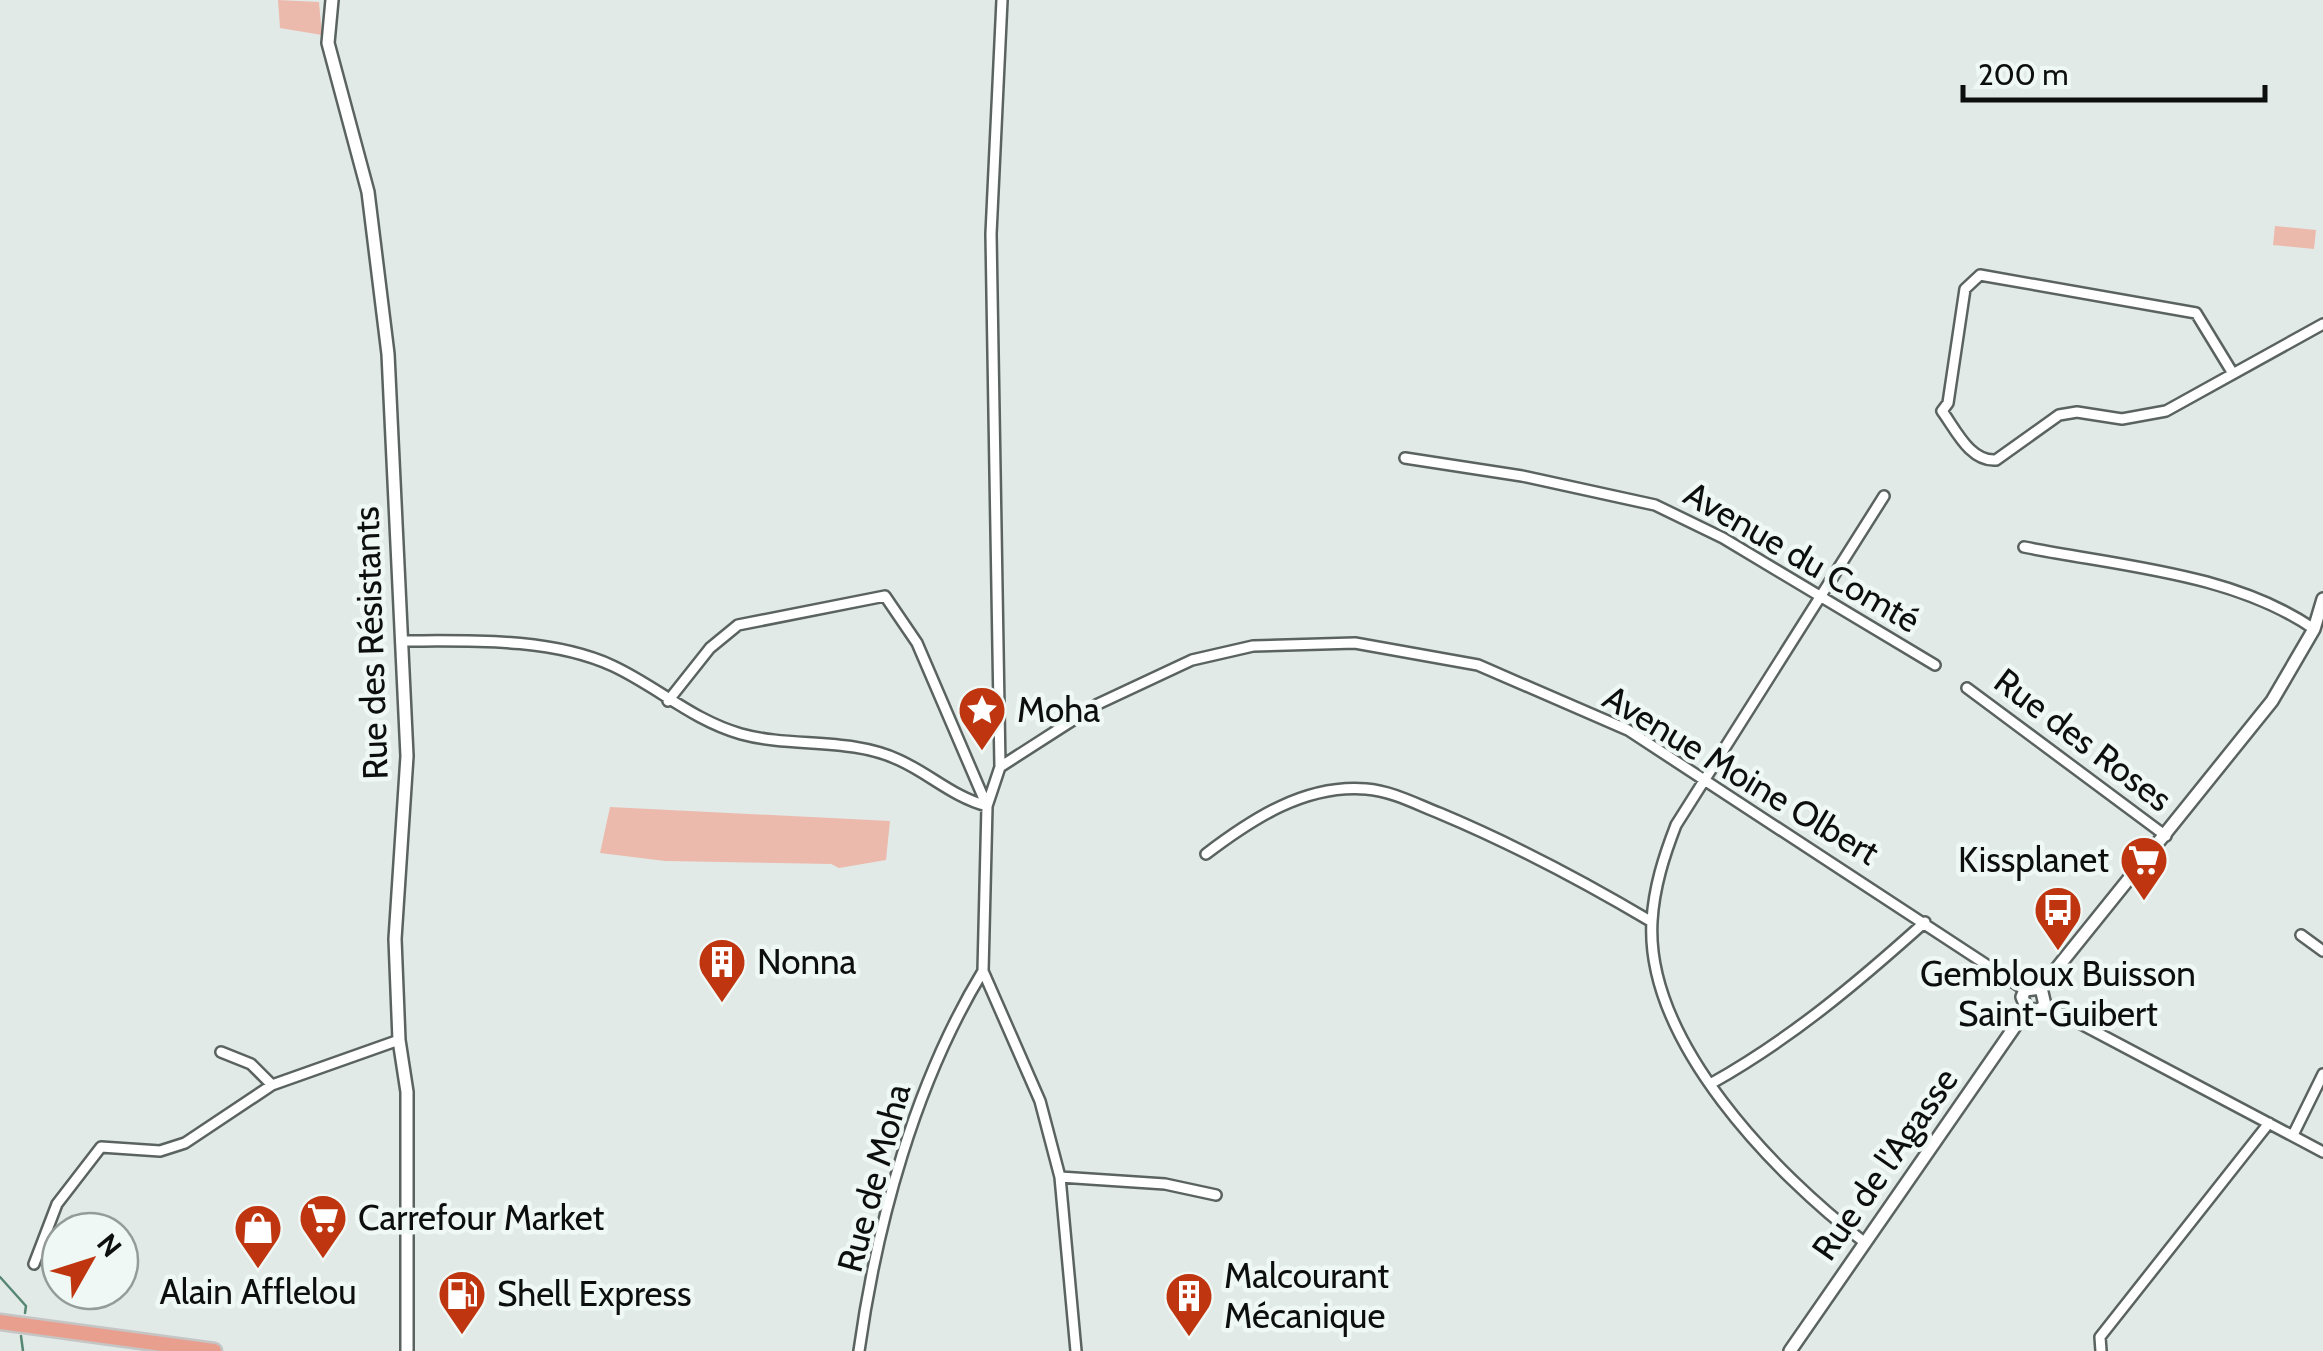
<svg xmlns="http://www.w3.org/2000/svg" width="2323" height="1351" font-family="Cabin,sans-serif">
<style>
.green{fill:#ecbaad}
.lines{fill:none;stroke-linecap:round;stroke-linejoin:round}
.stream{stroke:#568674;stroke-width:2.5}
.minor-casing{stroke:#5b6360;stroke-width:14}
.tertiary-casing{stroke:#5b6360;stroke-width:16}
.primary-casing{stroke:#c5c5c5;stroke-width:19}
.minor{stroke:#fff;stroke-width:9}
.tertiary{stroke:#fff;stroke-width:11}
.primary{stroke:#e99f8d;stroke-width:14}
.labels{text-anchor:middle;stroke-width:9;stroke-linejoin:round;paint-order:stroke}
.street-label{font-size:35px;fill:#0c0f0e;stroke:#eff8f4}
.poi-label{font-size:35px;fill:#0c0f0e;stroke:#eff8f4;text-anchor:start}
</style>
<rect width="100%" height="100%" fill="#e2eae7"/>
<path class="green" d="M278,0L319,2L322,35L280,28Z
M2275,226L2316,230L2314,249L2273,245Z
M610,807L890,821L886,860L839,868L831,864L665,861L600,853Z"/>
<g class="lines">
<path class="stream" d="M0,1277L26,1306L25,1313
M21,1336L23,1351"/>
<g class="minor-casing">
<path id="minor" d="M2232,372L2196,313L1980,275L1965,289L1948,403L1942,411C1956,430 1970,462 1996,460L2059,415L2077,412L2122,419L2166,411L2323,324
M1405,458L1522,476L1655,505L1723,538L1935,665
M2024,547C2119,566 2233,573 2314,629
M401,641C468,641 550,637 613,666C658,687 692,720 741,734C792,748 850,737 899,760C930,774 953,797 987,806
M1967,688L2166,836
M668,701L710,648L738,625L885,596L917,643L987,806L983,971L1040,1101L1060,1177L1076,1351
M1000,767L991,234L1002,0
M987,806L1000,767L1098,704L1192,660L1253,646L1355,643L1478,665L1628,730L2025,990
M1206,854C1252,819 1305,784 1366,789C1392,791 1416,804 1439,813C1513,844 1583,881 1652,922
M2301,935L2323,951
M2045,1005L2323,1152
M221,1052L251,1064L272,1085
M1712,1083C1792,1038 1857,983 1925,922
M2293,1135L2323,1074
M1060,1177L1165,1184L1216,1195
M1864,1242C1775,1174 1645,1041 1652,921C1654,887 1664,856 1676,825L1884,496
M34,1264L57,1204L101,1147L160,1151L185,1143L272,1085L399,1040
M859,1351C877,1222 915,1083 983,971
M2101,1351L2100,1337L2269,1123"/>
</g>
<g class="tertiary-casing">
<path id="tertiary" d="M332,0L328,43L368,192L388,354L407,756L395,939L399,1040L407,1092V1351
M2041,988L2272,701L2314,629L2323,599
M2027,1009L2039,1010L2045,1005L2041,988
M2027,1009L2022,997L2025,990L2041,988
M1790,1351L2027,1009"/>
</g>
<g class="primary-casing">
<path id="primary" d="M0,1322L214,1351"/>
</g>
<use href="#minor" class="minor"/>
<use href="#tertiary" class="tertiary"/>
<use href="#primary" class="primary"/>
</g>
<defs>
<g id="sight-pin" transform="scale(2.5)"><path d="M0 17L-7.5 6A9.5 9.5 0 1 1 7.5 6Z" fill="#bf350f" stroke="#eff8f4"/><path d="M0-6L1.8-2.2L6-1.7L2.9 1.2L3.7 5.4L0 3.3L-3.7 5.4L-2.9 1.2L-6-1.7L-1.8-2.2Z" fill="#fff"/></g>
<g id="supermarket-pin" transform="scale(2.5)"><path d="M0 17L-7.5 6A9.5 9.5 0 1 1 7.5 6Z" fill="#bf350f" stroke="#eff8f4"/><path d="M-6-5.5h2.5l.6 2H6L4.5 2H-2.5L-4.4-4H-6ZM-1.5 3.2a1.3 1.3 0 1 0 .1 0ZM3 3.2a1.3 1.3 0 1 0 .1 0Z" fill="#fff"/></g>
<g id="bus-pin" transform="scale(2.5)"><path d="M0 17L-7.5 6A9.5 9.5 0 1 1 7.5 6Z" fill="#bf350f" stroke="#eff8f4"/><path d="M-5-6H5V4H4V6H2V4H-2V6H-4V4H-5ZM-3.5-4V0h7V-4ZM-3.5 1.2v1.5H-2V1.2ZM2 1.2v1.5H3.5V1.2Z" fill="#fff"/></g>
<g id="building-pin" transform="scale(2.5)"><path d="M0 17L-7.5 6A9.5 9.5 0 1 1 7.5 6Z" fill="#bf350f" stroke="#eff8f4"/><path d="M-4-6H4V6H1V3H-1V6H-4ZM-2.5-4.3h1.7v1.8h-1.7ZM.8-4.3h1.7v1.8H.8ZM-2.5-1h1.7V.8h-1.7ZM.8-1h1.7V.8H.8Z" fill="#fff"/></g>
<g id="shop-pin" transform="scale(2.5)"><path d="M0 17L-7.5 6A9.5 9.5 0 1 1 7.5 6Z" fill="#bf350f" stroke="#eff8f4"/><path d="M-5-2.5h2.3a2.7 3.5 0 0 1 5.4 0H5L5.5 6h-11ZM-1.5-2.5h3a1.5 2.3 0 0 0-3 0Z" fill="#fff"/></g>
<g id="fuel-pin" transform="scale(2.5)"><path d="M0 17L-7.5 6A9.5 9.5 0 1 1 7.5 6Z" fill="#bf350f" stroke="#eff8f4"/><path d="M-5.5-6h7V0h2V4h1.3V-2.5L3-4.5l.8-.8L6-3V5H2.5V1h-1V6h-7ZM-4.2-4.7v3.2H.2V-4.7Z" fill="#fff"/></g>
</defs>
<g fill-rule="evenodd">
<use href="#sight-pin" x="982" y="710"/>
<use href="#supermarket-pin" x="2144" y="860"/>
<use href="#bus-pin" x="2058" y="910"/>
<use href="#building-pin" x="722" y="962"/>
<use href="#supermarket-pin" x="323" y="1218"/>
<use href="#shop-pin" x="258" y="1228"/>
<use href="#fuel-pin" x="462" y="1294"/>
<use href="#building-pin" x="1189" y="1296"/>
</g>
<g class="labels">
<g class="street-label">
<text transform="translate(1802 557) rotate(30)" y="12">Avenue du Comté</text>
<text transform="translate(371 643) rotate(-92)" y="12">Rue des Résistants</text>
<text transform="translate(2083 740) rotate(37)" y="12">Rue des Roses</text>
<text transform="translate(1741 775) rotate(31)" y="12">Avenue Moine Olbert</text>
<text transform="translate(1885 1164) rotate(-55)" y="12">Rue de l'Agasse</text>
<text transform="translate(874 1178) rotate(-75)" y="12">Rue de Moha</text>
</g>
<g class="poi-label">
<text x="1017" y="722">Moha</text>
<text x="2109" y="872" text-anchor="end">Kissplanet</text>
<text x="757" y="974">Nonna</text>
<text x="2058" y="986" text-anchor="middle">Gembloux Buisson<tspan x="2058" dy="40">Saint-Guibert</tspan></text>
<text x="358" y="1230">Carrefour Market</text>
<text x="1224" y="1288">Malcourant<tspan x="1224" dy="40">Mécanique</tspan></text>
<text x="258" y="1304" text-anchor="middle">Alain Afflelou</text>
<text x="497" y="1306">Shell Express</text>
</g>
</g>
<g transform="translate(90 1261) rotate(51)"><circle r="48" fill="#eff8f4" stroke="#949b98" stroke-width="2.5"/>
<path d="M0-8L18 38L0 25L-18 38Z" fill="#bf350f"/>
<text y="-15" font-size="28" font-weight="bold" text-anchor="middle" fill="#0c0f0e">N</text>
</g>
<path d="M1963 85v15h302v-15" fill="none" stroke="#0c0f0e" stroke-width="5"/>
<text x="1978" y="85" font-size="30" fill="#0c0f0e" stroke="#eff8f4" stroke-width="8" paint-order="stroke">200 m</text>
</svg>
